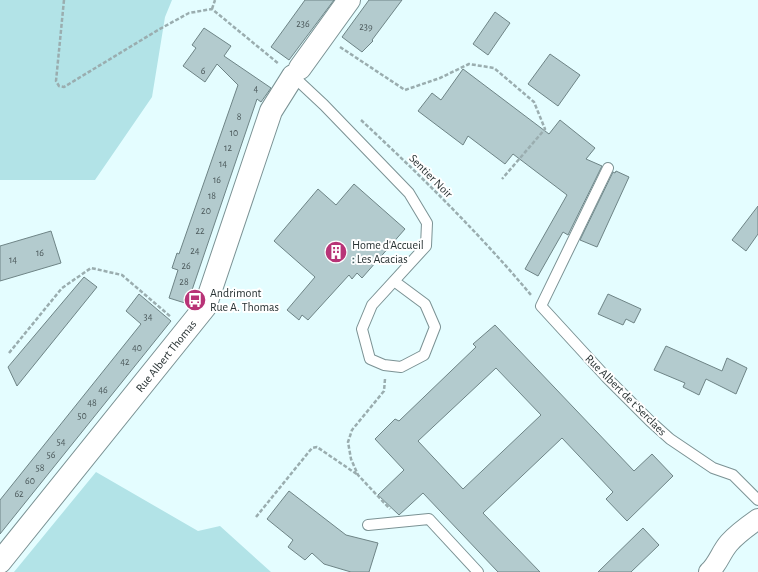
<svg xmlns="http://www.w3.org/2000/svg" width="758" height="572" font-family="'Alegreya Sans',sans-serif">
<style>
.green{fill:#b2e3e7}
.building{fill:#b3cbce;stroke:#6e8486;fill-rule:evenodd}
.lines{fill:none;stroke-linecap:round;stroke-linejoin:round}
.service-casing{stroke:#7b9294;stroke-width:12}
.minor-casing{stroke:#7b9294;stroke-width:22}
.tertiary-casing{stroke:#7b9294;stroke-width:24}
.path{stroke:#9aadaf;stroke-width:2.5;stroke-dasharray:4 2;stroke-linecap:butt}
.service{stroke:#fff;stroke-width:10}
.minor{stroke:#fff;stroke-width:20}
.tertiary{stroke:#fff;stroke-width:22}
.labels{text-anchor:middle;stroke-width:4;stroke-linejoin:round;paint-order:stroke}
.number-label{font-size:10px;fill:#4b585a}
.street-label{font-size:12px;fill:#283233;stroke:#fff}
.poi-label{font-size:12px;fill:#283233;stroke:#fff;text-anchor:start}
</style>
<rect width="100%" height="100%" fill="#e4fdff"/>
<path class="green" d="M0,0H172L165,17L152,97L95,180H0Z
M96,472L198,531L220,526L271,572H14Z"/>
<path class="building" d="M305,0H334L289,60L271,47Z
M369,0H402L372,40L373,41L362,52L342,37Z
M495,12L510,23L488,55L473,44Z
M204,28L231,46L224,56L271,88L261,102L257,99L191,293L189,292L185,303L169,298L178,270L172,268L177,253L179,254L238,85L217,64L205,82L183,66L196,48L192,45Z
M550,54L580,75L558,106L528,84Z
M463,69L549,134L560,120L595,148L586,159L602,166L568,235L563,232L538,276L525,269L567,195L513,154L505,164L468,136L463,145L418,111L432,93L441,100Z
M616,171L629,177L597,247L580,240L613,172L615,173Z
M354,184L405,229L362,278L357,273L352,279L349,275L308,320L302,315L299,320L287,310L315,277L274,241L318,189L336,205Z
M758,206V234L746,251L732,240Z
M51,231L61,263L0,281V246Z
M84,277L97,287L17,386L8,367Z
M139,294L171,321L0,534V500L141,324L126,311Z
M608,294L641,309L634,323L626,319L623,325L598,314Z
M495,325L634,471L652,454L673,476L627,521L606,499L613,492L562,438L483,513L540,572H498L423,493L399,515L378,495L404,470L375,439L395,419L399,421L476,347L473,344ZM496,368L541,415L463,489L418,441Z
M666,346L722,371L727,358L747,368L736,394L706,379L699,395L683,387L685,383L654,370Z
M289,491L346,535L378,543L369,572H351L324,564L312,553L305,560L288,547L293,540L267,519Z
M643,528L659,545L631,572H598Z"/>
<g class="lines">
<g class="service-casing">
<path id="service" d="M293,76L324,105L409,193L427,223L426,246L372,305L362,329L370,359L384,365L401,367L424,355L435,327L425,304L394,281
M608,168L541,306L607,378L650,421L670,439L713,468L733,475L758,500
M368,525L429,519L478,572"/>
</g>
<g class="minor-casing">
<path id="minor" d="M709,572C718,564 721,552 729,543C737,534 748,526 758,519"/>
</g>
<g class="tertiary-casing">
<path id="tertiary" d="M300,68L349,0
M0,562L205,307L271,111L293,76"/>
</g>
<path class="path" d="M64,0L56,81L59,86L64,87L158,30L189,13L212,9L279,64
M212,9L215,0
M340,47L405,90L440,78L469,64L494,68L534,102L545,129L502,179
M361,120C420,175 479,233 531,295
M9,353L62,288L91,268L122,275L171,317
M385,379L384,391L352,430L348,442L351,459L358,475L390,509
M256,517L312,448L317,447L358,475"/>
<use href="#service" class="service"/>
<use href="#minor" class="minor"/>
<use href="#tertiary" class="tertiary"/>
</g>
<defs>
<g id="building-disc" transform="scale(1.15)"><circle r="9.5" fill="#b83377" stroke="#fff"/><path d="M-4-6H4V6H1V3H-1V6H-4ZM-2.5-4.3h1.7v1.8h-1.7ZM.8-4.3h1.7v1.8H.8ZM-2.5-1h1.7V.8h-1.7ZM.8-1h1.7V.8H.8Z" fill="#fff"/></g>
<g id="bus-disc" transform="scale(1.15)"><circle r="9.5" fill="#b83377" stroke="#fff"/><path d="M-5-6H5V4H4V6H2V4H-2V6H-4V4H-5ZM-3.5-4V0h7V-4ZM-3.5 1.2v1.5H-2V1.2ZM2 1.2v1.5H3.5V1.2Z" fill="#fff"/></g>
</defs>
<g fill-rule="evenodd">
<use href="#building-disc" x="336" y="252"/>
<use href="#bus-disc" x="195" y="300"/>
</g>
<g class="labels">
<g class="number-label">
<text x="303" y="27">236</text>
<text x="366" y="30">239</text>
<text x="203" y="74">6</text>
<text x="256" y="92">4</text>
<text x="239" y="120">8</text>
<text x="234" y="136">10</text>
<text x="228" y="151">12</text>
<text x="223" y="167">14</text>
<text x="217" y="183">16</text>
<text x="212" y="199">18</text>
<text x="206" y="214">20</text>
<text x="200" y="234">22</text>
<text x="195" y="254">24</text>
<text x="40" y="256">16</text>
<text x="13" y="263">14</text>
<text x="186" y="269">26</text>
<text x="184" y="285">28</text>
<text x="148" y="320">34</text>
<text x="137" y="351">40</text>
<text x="125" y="365">42</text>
<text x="103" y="393">46</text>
<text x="92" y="406">48</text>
<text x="82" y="419">50</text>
<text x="61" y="445">54</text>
<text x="51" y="458">56</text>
<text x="40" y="471">58</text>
<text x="30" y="484">60</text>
<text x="19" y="497">62</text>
</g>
<g class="street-label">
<text transform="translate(431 176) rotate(45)" y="4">Sentier Noir</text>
<text transform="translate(166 356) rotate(-51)" y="4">Rue Albert Thomas</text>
<text transform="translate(626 395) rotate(45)" y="4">Rue Albert de t'Serclaes</text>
</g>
<g class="poi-label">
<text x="352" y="249">Home d'Accueil<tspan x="352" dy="14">: Les Acacias</tspan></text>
<text x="210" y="297">Andrimont<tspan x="210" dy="14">Rue A. Thomas</tspan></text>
</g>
</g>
</svg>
